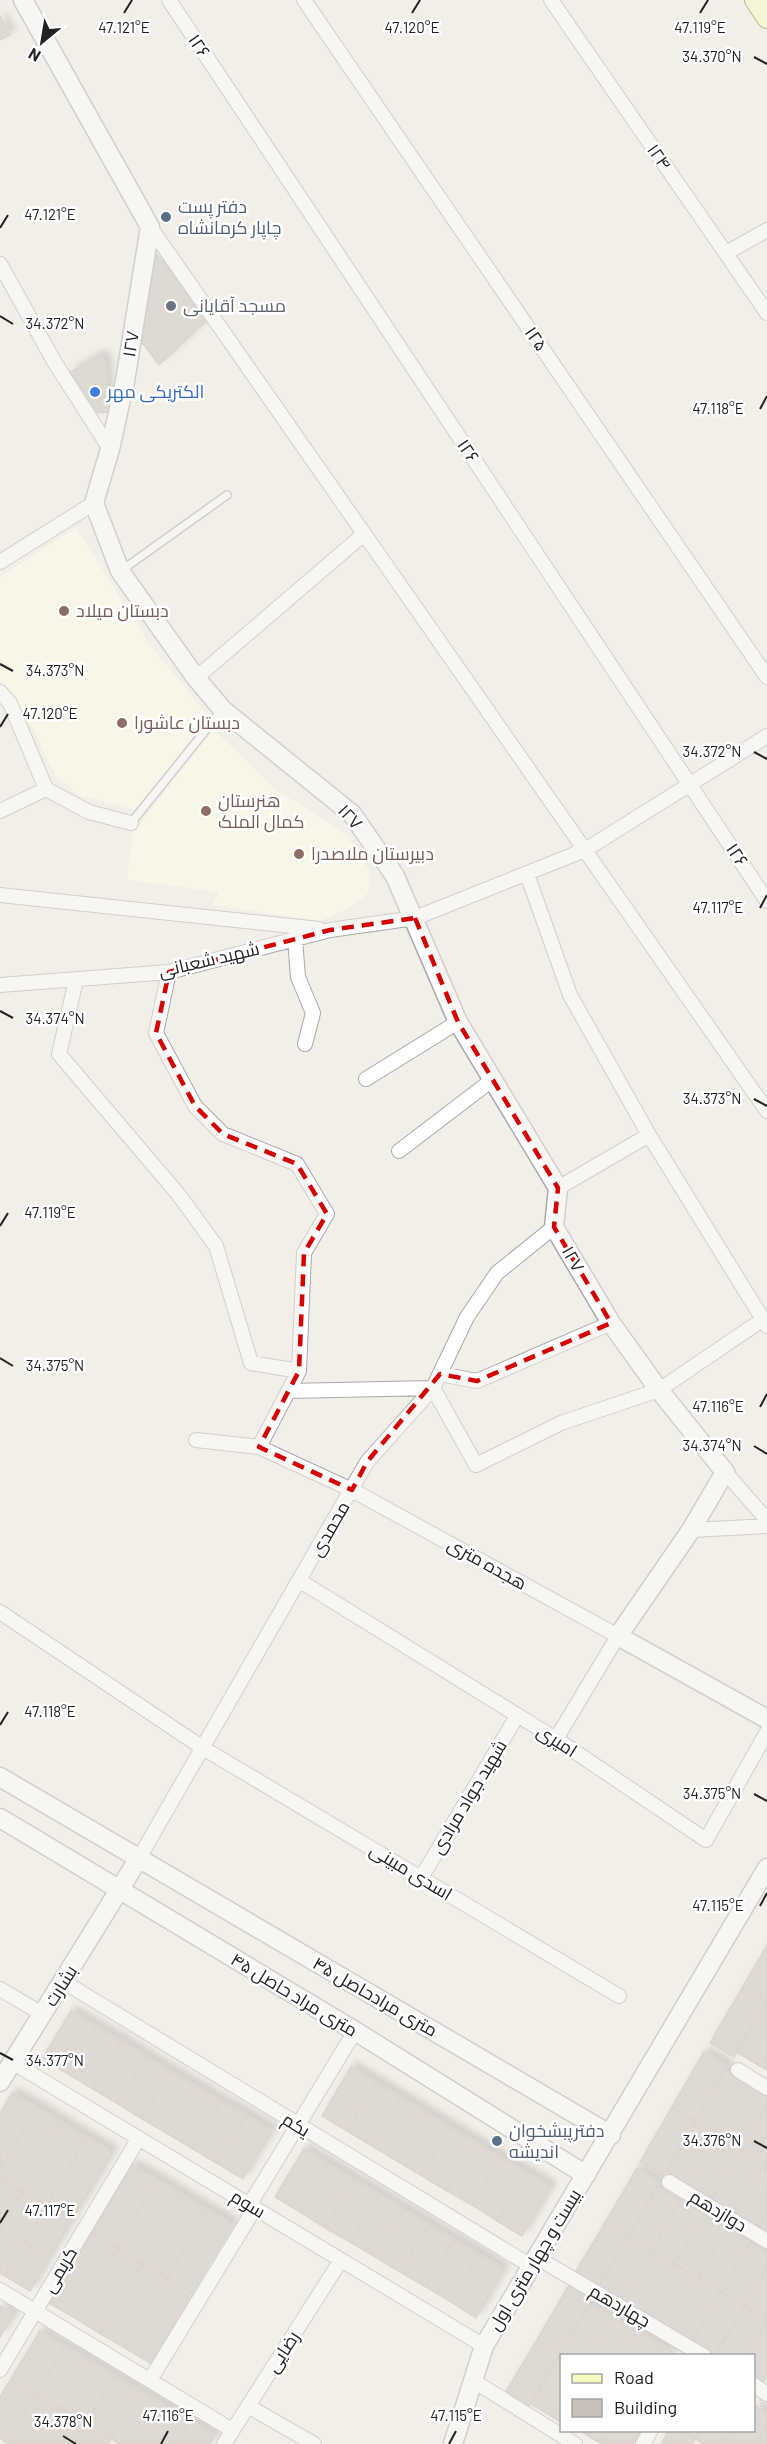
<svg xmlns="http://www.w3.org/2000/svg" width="767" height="2444" font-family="Barlow,Cairo,sans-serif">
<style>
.education{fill:#ffffe5}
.building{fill:#c7bfb8;stroke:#c4b6ab;stroke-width:1.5;filter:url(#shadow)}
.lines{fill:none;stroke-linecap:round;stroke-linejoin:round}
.service-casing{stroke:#a9a9a9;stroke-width:10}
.minor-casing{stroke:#a9a9a9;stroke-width:16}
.tertiary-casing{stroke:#a9a9a9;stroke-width:21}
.secondary-casing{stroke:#707d05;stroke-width:22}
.service{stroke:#fff;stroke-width:7}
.minor{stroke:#fff;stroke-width:14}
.tertiary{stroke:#fff;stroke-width:18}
.secondary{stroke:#f7fabf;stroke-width:20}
.marked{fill:none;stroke:#d40000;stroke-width:4.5;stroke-dasharray:12 8;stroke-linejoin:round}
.ticks{fill:none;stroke:#222;stroke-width:2}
.service-dot{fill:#5c6f8a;stroke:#fff;stroke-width:2}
.worship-dot{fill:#6b7280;stroke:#fff;stroke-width:2}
.shop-dot{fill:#3f7fe0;stroke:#fff;stroke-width:2}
.education-dot{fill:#8d6e63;stroke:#fff;stroke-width:2}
.labels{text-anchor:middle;stroke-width:5;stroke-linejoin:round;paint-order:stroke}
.street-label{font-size:18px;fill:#222;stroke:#fff}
.service-label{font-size:18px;fill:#4e5e75;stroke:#fff;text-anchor:start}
.worship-label{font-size:18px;fill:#5b616d;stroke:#fff;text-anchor:start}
.shop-label{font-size:18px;fill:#366cbe;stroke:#fff;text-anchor:start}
.education-label{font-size:18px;fill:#785e54;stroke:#fff;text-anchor:start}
.ticks-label{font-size:15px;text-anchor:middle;fill:#222;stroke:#fff;stroke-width:5;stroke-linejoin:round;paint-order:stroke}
</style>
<defs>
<filter id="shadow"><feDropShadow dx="5.5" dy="-5.5" stdDeviation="3" flood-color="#0004"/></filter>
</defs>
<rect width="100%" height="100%" fill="#f2efe9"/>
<path class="education" d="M76,528L149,644L209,718L135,810L79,795L55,775L33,728L0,681V577Z
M213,729L275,789L348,835L370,872L368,893L349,908L320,921L213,905L219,892L127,880L133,833Z"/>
<path class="building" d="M0,16L10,35L0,40Z
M157,255L207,320L159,365L137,336Z
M101,355L106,364L109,412L94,413L70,372Z
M767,1946V1999L766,2002L742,1988Z
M742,1988L766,2002L734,2057L710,2043Z
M766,2002L767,2053L760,2066L736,2052Z
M71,2011L96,2026L68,2074L42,2059Z
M96,2026L121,2040L93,2089L68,2074Z
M121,2040L146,2056L118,2104L93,2089Z
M704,2052L728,2066L695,2121L672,2107Z
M767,2053V2070L760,2066Z
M146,2056L171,2071L142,2119L118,2104Z
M351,2067L376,2082L347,2131L322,2116Z
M725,2070L748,2084L719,2135L695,2121Z
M171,2071L196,2086L168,2134L142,2119Z
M376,2082L401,2097L372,2146L347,2131Z
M748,2084L767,2095V2106L742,2149L719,2135Z
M196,2086L221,2101L193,2149L168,2134Z
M12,2093L37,2107L0,2170V2113Z
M401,2097L426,2112L397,2161L372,2146Z
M221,2101L247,2115L218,2164L193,2149Z
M767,2106V2160L765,2162L742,2149Z
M37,2107L62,2122L22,2191L0,2177V2170Z
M672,2107L695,2121L663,2176L640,2162Z
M426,2112L451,2127L422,2176L397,2161Z
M247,2115L272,2131L243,2179L218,2164Z
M695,2121L719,2135L689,2185L666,2172Z
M62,2122L87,2137L47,2205L22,2191Z
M451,2127L476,2142L447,2191L422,2176Z
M719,2135L742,2149L712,2199L689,2185Z
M87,2137L113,2152L72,2220L47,2205Z
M476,2142L501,2157L472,2205L447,2191Z
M304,2149L329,2164L300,2212L275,2197Z
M742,2149L765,2162L736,2213L712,2199Z
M501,2157L526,2172L497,2221L472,2205Z
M765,2162L767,2213L759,2227L736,2213Z
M329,2164L354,2179L325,2228L300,2212Z
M132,2165L157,2179L117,2248L92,2233Z
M637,2168L660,2182L628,2237L605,2223Z
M526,2172L551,2187L522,2236L497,2221Z
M0,2177L22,2191L0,2227Z
M157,2179L182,2194L142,2263L117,2248Z
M354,2179L379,2194L350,2242L325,2228Z
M658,2186L681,2200L651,2251L628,2237Z
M22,2191L47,2205L5,2276L0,2273V2227Z
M182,2194L207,2209L167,2278L142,2263Z
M379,2194L404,2209L375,2257L350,2242Z
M681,2200L704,2213L675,2264L651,2251Z
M47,2205L72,2220L50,2257L25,2242Z
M207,2209L233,2224L192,2292L167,2278Z
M404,2209L429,2224L400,2272L375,2257Z
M704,2213L728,2227L698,2278L675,2264Z
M767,2213V2231L759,2227Z
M605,2223L628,2237L596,2292L572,2278Z
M429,2224L454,2239L426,2287L400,2272Z
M728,2227L751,2241L721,2292L698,2278Z
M92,2233L117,2248L75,2318L49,2303Z
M628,2237L651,2251L622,2301L598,2287Z
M454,2239L479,2254L451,2302L426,2287Z
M751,2241L767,2250V2268L745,2306L721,2292Z
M25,2242L50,2257L30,2291L5,2276Z
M117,2248L142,2263L99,2333L75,2318Z
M651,2251L675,2264L645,2315L622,2301Z
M479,2254L504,2269L476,2318L451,2302Z
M142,2263L167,2278L125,2348L99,2333Z
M675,2264L698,2278L669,2329L645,2315Z
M767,2268V2319L745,2306Z
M167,2278L192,2292L150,2363L125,2348Z
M698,2278L721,2292L692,2342L669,2329Z
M569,2285L592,2299L560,2354L537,2340Z
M721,2292L745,2306L714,2356L692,2342Z
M590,2303L613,2317L591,2356H563L560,2354Z
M0,2306L14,2314L0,2337Z
M745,2306L767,2319V2322L747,2356H715Z
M613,2317L637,2331L622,2356H591Z
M767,2322V2375L762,2384L754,2379V2356H747Z
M40,2331L65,2346L36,2394L11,2379Z
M637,2331L660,2344L653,2356H622Z
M537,2340L560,2354L528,2408L504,2395Z
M660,2344L679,2356H653Z
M65,2346L90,2360L61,2409L36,2394Z
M560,2354L563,2356L562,2405L554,2418L531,2404Z
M90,2360L115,2376L86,2424L61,2409Z
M115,2376L140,2390L111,2439L86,2424Z
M11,2379L36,2394L7,2443L0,2438V2397Z
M140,2390L165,2405L142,2444H120L111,2439Z
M36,2394L61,2409L40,2444H9L7,2443Z
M165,2405L190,2420L176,2444H142Z
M562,2405V2423L554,2418Z
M754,2405L767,2413V2424L755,2444H724L732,2430H754Z
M61,2409L86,2424L74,2444H40Z
M190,2420L215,2435L210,2444H176Z
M86,2424L111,2439L108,2444H74Z
M767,2424V2444H755Z
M578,2430H609L602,2444Z
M609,2430H641L633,2444H602Z
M669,2430H682L695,2439L692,2444H661Z
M682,2430H700L695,2439Z
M700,2430H732L724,2444H704L695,2439Z"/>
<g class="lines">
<g class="service-casing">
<path id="service" d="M122,570L227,495
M131,823L222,710"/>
</g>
<g class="minor-casing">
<path id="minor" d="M169,0L767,901
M304,0L767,677
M551,0L767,313
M150,227L767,1111
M726,253L767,230
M0,264L55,363L110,449
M0,562L94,503
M196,678L364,534
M0,692L10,703L46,789L89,812L131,823
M0,811L46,789
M527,874L570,995L649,1135
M0,895L319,929
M295,939L298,977L313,1013L305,1044
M169,972L156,1033L195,1106L223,1134L297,1164L327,1214L304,1253L299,1371L259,1447
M76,980L59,1054L178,1194L216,1246L251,1363L299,1371
M0,985L169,972L330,930L415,918L585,850L767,736
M366,1079L458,1022
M399,1151L492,1080
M558,1188L649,1135L767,1326
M440,1374L477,1381L611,1323
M288,1391L433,1388L476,1465L561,1423L659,1390L762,1320
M196,1440L259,1447L352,1490L618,1636L556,1739
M725,1472L767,1520
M691,1530L767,1526
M300,1581L556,1739L706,1840L767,1732
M0,1612L203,1748L619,1996
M139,1858L367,1462L433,1388L467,1317L497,1273L554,1227
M421,1878L517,1716
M64,1982L531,2266
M0,1989L44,2015
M12,2062L484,2346
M738,2070L767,2088
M669,2182L767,2241
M250,2204L355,2031
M536,2257L704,2356
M0,2290L232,2430
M0,2370L139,2138
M150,2380L255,2208
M472,2380L575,2444
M754,2385L767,2394
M248,2406L314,2444
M224,2444L341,2260
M643,2444L651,2430"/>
</g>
<g class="tertiary-casing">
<path id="tertiary" d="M23,0L150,227L125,381L110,449L94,503L120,571L196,678L223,710L352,814L395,876L458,1022L558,1188L554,1227L611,1323L659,1390L725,1472L691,1530L618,1636L767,1719
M0,1777L611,2135
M0,1818L355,2031L586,2175
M0,2082L139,1858
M453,2444L484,2346L767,1868"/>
</g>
<g class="secondary-casing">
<path id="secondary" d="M755,0L767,18"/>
</g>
<use href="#service" class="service"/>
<use href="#minor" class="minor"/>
<use href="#tertiary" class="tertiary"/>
<use href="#secondary" class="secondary"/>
</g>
<path d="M0 0H767V2444H0ZM415,918L458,1022L558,1188L554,1227L611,1323L477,1381L440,1374L367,1462L352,1490L259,1447L299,1371L304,1253L327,1214L297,1164L223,1134L195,1106L156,1033L169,972L330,930Z" fill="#f2efe9" fill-opacity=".55" fill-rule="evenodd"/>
<path class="marked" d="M415,918L458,1022L558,1188L554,1227L611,1323L477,1381L440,1374L367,1462L352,1490L259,1447L299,1371L304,1253L327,1214L297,1164L223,1134L195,1106L156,1033L169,972L330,930Z"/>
<path class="ticks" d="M124,13L132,0M412,13L420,0M700,13L708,0M754,57L767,64M0,228L8,215M0,316L13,324M760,409L767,396M0,664L13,671M0,727L8,714M754,752L767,759M760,908L767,895M0,1011L13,1018M754,1099L767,1106M0,1226L8,1213M0,1358L13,1366M760,1407L767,1394M754,1446L767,1454M0,1725L8,1712M754,1794L767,1801M760,1906L767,1893M0,2053L13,2060M754,2141L767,2148M0,2223L8,2210M63,2436L76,2444M161,2444L168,2431M449,2444L456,2431"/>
<g class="service-dot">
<circle cx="166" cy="217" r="6"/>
<circle cx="497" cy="2141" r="6"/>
</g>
<circle class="worship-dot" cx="171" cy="306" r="6"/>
<circle class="shop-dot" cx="95" cy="392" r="6"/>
<g class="education-dot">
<circle cx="64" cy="611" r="6"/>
<circle cx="122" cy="723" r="6"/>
<circle cx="206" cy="811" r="6"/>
<circle cx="299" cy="854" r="6"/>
</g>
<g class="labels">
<g class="street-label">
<text transform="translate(199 46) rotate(56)" y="6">۱۲۶</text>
<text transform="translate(659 157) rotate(55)" y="6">۱۲۴</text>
<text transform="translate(536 339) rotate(56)" y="6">۱۲۵</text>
<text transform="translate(131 344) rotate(-81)" y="6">۱۲۷</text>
<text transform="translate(468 451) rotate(56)" y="6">۱۲۶</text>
<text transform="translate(350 817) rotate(47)" y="6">۱۲۷</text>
<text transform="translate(737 855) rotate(56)" y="6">۱۲۶</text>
<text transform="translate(209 960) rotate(-13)" y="6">شهید شعبانی</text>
<text transform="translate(573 1259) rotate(60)" y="6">۱۲۷</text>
<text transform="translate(330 1529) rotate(-60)" y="6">محمدی</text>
<text transform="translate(487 1564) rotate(29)" y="6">هجده متری</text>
<text transform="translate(557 1741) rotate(33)" y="6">امیری</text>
<text transform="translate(469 1797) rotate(-59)" y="6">شهید جواد مرادی</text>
<text transform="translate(411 1872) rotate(31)" y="6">اسدی مبینی</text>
<text transform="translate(61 1986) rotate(-58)" y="6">بشارت</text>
<text transform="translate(294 1995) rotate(31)" y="6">۴۵ متری مراد حاصل</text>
<text transform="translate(375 1997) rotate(30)" y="6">۴۵ متری مرادحاصل</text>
<text transform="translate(296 2125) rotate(31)" y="6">یکم</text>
<text transform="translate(248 2204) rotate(31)" y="6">سوم</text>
<text transform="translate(718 2211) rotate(31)" y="6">دوازدهم</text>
<text transform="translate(535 2260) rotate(-59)" y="6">بیست و چهار متری اول</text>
<text transform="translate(60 2270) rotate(-59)" y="6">کریمی</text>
<text transform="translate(620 2306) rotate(30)" y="6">چهاردهم</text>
<text transform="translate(283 2352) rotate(-57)" y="6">رضایی</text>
</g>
<g class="service-label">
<text x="178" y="213">دفتر پست<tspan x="178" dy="21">چاپار کرمانشاه</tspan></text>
<text x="509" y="2137">دفترپبشخوان<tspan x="509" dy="21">اندیشه</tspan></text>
</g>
<g class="worship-label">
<text x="183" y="312">مسجد آقایانی</text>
</g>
<g class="shop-label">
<text x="107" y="398">الکتریکی مهر</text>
</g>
<g class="education-label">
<text x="76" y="617">دبستان میلاد</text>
<text x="134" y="729">دبستان عاشورا</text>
<text x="218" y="807">هنرستان<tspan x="218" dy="21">کمال الملک</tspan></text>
<text x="311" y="860">دبیرستان ملاصدرا</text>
</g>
</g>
<g class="ticks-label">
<text x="124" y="33">47.121°E</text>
<text x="412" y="33">47.120°E</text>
<text x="700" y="33">47.119°E</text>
<text x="712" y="62">34.370°N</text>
<text x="50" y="220">47.121°E</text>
<text x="55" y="329">34.372°N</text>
<text x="718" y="414">47.118°E</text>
<text x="55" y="676">34.373°N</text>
<text x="50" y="719">47.120°E</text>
<text x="712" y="757">34.372°N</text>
<text x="718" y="913">47.117°E</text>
<text x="55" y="1024">34.374°N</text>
<text x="712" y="1104">34.373°N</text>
<text x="50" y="1218">47.119°E</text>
<text x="55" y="1371">34.375°N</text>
<text x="718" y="1412">47.116°E</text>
<text x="712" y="1451">34.374°N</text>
<text x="50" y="1717">47.118°E</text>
<text x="712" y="1799">34.375°N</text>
<text x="718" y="1911">47.115°E</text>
<text x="55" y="2066">34.377°N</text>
<text x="712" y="2146">34.376°N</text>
<text x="50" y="2216">47.117°E</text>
<text x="168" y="2421">47.116°E</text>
<text x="456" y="2421">47.115°E</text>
<text x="63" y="2427">34.378°N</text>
</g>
<rect x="560" y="2354" width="195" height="78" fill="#ffffff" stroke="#a7a7a7" stroke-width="1.5"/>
<rect x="572" y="2374" width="30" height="9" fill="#f7fabf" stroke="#a7a7a7" stroke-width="1.5"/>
<text x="614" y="2384" font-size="18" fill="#222222">Road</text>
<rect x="572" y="2399" width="30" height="18" fill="#c7bfb8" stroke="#a7a7a7" stroke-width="1.5"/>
<text x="614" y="2414" font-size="18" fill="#222222">Building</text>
<g transform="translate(42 42) rotate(210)" stroke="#ffffff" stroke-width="4.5" paint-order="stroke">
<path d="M0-4.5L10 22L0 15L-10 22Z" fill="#222222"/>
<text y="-9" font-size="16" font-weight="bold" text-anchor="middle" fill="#222222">N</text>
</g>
</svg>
